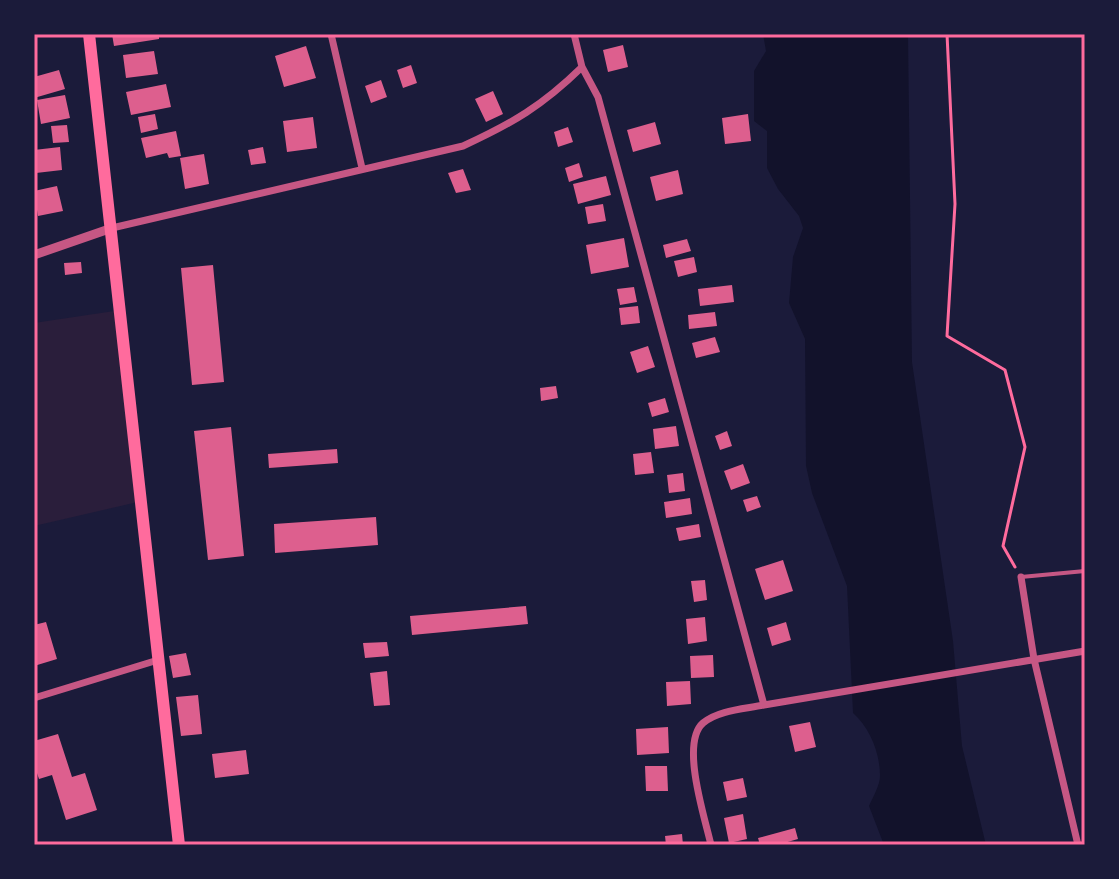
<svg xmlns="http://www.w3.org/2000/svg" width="1119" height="879" font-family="Quicksand,sans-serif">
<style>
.green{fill:#2a1e3b}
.water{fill:#12122b}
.building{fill:#dd5f8e}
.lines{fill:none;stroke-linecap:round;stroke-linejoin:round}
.path{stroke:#ff6b9d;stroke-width:3}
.service{stroke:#c65784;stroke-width:4}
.minor{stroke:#c65784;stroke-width:7}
.tertiary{stroke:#c65784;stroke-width:9}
.trunk{stroke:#ff6b9d;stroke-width:12}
.neatline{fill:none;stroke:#ff6b9d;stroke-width:3}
</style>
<rect width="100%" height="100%" fill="#1b1b3a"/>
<path class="green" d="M121,310L142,501L34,526V323Z"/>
<path class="water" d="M763,34H908L912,362L953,641L962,746L986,845H884L869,806C873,797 880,785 880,776C880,753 870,728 853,713L847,586L812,493L806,466L805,339L789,303L793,257L803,228L799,216L778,189L767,168V131L754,121V71L766,51Z"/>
<path class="building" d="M112,34H159V39L114,46Z
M623,45L628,67L608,72L603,50Z
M306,46L316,78L284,87L275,56Z
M154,51L158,74L126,78L123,55Z
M411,65L417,83L403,88L397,70Z
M59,70L65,89L34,98V77Z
M381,80L387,97L371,103L365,86Z
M166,84L171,107L131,115L126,92Z
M493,91L503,114L486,122L475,99Z
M65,95L70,118L41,124L37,100Z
M155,114L158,129L141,133L138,117Z
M748,114L751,141L725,144L722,118Z
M313,117L317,148L287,152L283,121Z
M655,122L661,144L633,152L627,130Z
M67,125L69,142L53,143L51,126Z
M568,127L573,142L558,147L554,132Z
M176,131L181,156L169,158L167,153L146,158L141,138Z
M60,147L62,170L36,173L34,150Z
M263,147L266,163L251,165L248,150Z
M204,154L209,184L185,189L180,158Z
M579,163L583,177L569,182L565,168Z
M463,169L471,190L456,193L448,173Z
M678,170L683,194L656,201L650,177Z
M606,176L611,195L578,204L573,184Z
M57,186L63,211L38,216L34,191Z
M603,204L606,221L588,224L585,207Z
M624,238L629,267L591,274L586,245Z
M687,239L691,251L666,258L663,245Z
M694,257L697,272L678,277L674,261Z
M81,262L82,273L65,275L64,263Z
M213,265L224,382L192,385L181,268Z
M732,285L734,302L700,306L698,289Z
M634,287L637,302L620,305L617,289Z
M638,306L640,323L621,325L619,308Z
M715,312L717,326L689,329L688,315Z
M715,337L720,352L696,358L692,343Z
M648,346L655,367L637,373L630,352Z
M556,386L558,398L541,401L540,388Z
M665,398L669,412L652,417L648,403Z
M676,426L679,446L655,449L653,429Z
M231,427L244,556L208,560L194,431Z
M727,431L732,446L720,450L715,436Z
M337,449L338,463L269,468L268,454Z
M651,452L654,473L635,475L633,454Z
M743,464L750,483L731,490L724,471Z
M683,473L685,491L669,493L667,475Z
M757,496L761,507L747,512L743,500Z
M690,498L692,514L666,518L664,502Z
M376,517L378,545L275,553L274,524Z
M699,524L701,537L679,541L676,528Z
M783,560L793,591L765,600L755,569Z
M705,580L707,600L694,602L691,581Z
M526,606L528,624L412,635L410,616Z
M705,617L707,641L688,644L686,619Z
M46,622L57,659L34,666V625Z
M786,622L791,640L772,646L767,628Z
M387,642L389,656L365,658L363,643Z
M186,653L191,675L173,678L169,656Z
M713,655L714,677L691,678L690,656Z
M387,671L390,705L374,706L370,673Z
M690,681L691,704L667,706L666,682Z
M198,695L202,734L181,736L176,697Z
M810,722L816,747L795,752L789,726Z
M668,727L669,753L637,755L636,729Z
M58,734L72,777L85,773L97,810L66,820L52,775L39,779L34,764V741Z
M246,750L249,774L215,778L212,754Z
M645,766H667L668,791H646Z
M743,778L747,797L727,801L723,782Z
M743,814L747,839L729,843L724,818Z
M795,828L798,839L777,845H760L758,838Z
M682,834L683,845H666L665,836Z"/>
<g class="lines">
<path class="path" d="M947,34L955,204L947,336L1005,370L1025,447L1003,546L1015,567"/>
<path class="service" d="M1021,577L1085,571"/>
<path class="minor" d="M331,34L362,168
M574,34L582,67L598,97L764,705
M112,228L463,146C513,123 542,106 582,67
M1021,577L1034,659L1078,845
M34,698L158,660
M711,845C705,818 680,743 703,723C718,710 745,709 764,705L1085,651"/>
<path class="tertiary" d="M34,255L112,228"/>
<path class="trunk" d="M89,34L179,845"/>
</g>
<rect width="1119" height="879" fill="none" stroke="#1b1b3a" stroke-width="72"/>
<rect x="36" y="36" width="1047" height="807" class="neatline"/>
</svg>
